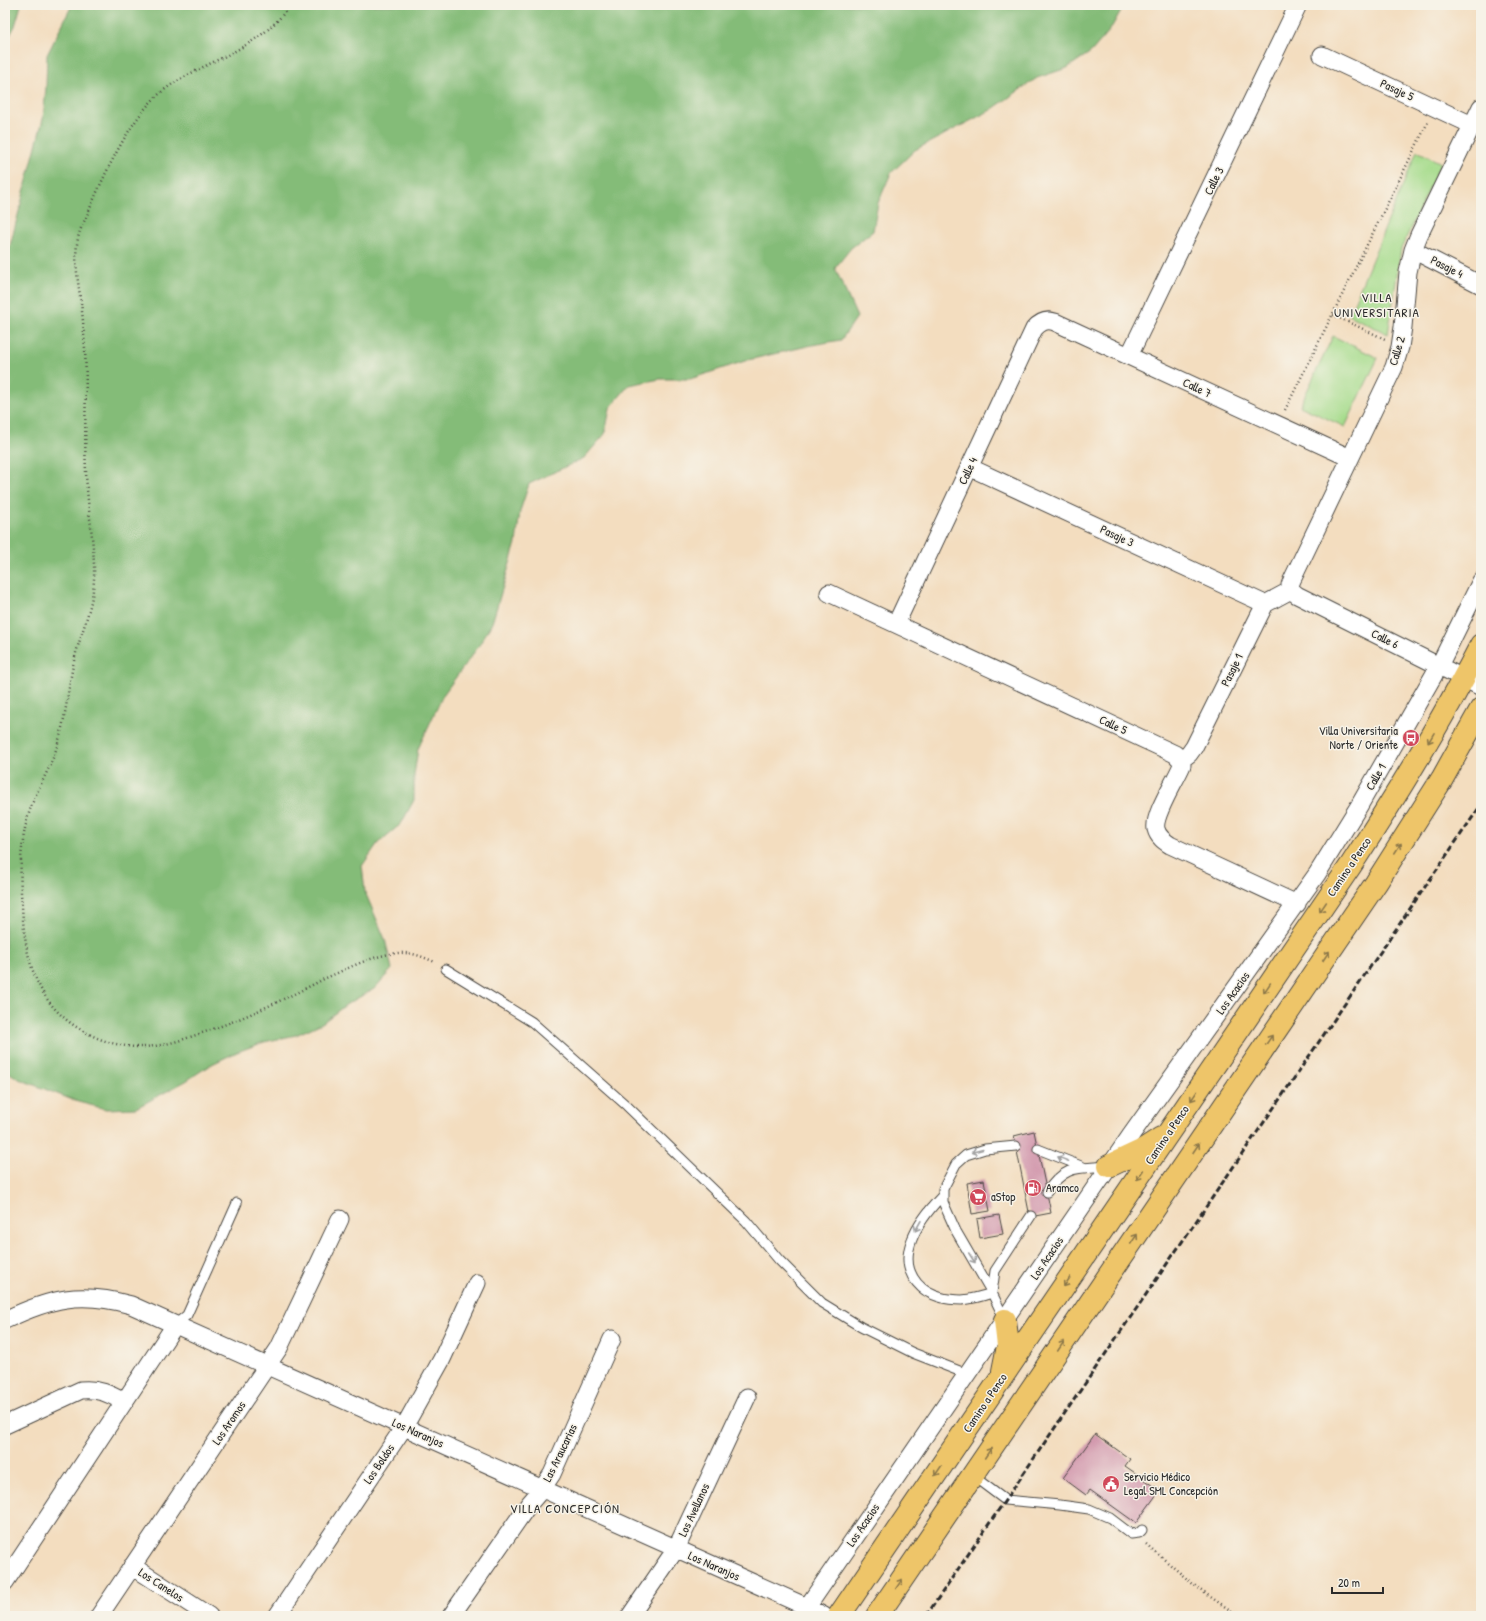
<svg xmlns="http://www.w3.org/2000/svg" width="1486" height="1621" font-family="'Patrick Hand',sans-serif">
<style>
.green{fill:#a6dc8c;stroke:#68845c}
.forest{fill:#84bc78;stroke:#587452}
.building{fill:#d196ac}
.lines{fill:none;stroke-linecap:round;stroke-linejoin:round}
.lane-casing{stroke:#494641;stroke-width:11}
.street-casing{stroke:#494641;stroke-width:19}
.highway-casing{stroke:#494641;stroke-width:24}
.path{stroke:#494641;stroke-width:2.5;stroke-dasharray:1 3;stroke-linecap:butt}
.lane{stroke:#fff;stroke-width:9}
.street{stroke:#fff;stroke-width:17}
.highway{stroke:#eec569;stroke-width:22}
.rail{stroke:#2b2b2b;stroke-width:3;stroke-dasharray:6 3;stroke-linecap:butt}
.oneway{stroke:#8c784a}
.oneway2{stroke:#a0a0a0}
.labels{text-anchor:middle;stroke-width:3;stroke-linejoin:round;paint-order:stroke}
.street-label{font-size:12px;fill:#2b2b2b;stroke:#f7f3e8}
.poi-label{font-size:12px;fill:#2b2b2b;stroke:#f7f3e8;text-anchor:start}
.neighbourhood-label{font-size:13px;letter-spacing:1px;fill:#2b2b2b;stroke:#f7f3e8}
</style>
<rect width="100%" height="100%" fill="#f7f3e8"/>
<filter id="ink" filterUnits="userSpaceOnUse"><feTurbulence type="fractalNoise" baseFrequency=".025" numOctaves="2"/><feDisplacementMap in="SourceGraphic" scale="8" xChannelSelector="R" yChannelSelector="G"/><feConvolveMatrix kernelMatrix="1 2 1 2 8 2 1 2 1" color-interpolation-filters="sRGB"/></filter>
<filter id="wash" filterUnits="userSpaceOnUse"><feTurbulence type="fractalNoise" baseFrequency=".012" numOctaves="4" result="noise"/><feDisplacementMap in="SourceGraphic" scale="16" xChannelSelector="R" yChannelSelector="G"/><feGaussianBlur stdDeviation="0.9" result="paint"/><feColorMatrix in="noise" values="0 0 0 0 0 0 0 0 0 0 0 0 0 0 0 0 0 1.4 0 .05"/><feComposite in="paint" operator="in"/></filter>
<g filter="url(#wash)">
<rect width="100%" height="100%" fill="#f3ddbf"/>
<path class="green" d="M1417,151L1441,163L1401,249L1388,334L1349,315Z
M1333,336L1378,358L1345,427L1300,406Z"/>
<path class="forest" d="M5,5H21L15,26L5,44Z
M72,5H1124L1110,30L1091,52L1067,68L1037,78L991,110L915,150L891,173L878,203L873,231L851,248L835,268L857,317L841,340L812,345L748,360L690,379H660L629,385L610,408L605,434L584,458L529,484L520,511L516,543L492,623L478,647L443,695L418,749L414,775V800L401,824L378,843L362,866L365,892L385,939L392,969L374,989L347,1004L322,1023L296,1035L264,1042L237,1052L210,1065L186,1081L136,1108L106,1109L78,1102L19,1079L5,1070V265L43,119L46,87L47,55Z"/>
<g id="blocks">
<path class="building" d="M1034,1131L1051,1213L1030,1217L1014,1136Z
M984,1180L990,1211L972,1214L967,1183Z
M999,1215L1003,1234L980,1238L977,1219Z
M1095,1434L1130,1459L1125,1466L1160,1490L1136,1523L1090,1490L1086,1495L1063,1478Z"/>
</g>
</g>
<g filter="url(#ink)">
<use href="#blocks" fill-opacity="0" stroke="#494641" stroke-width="1"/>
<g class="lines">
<g class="lane-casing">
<path id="lane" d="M446,969L532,1022L627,1106L746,1221L779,1260L822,1303L861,1327L913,1353L967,1374
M1038,1149L1086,1168
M1047,1192C1065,1164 1079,1169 1109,1166
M942,1196C920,1219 890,1260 922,1288C933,1297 948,1300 962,1300C973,1299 983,1296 992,1293L956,1231L943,1202V1189L956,1164L966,1155L985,1149L1016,1146
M1005,1320L992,1293L995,1271L1031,1216
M175,1325L187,1315L237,1203
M973,1476L1005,1500L1060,1505L1089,1509L1110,1518L1131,1534L1139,1533L1142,1530"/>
</g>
<g class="street-casing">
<path id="street" d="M1322,55L1472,125
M1413,250L1481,285
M1129,356L1298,5
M969,467L1265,604
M1291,590L1290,585L1292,580L1394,367L1400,347L1403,327L1408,272L1413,250L1419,235L1481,107
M1291,590L1297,595L1481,687
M829,593L1175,754L1181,760L1182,765C1176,780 1153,815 1156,829C1158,837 1164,841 1170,845L1297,904
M896,624L1034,329C1040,322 1046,319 1055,322L1350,458
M1181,760L1189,754L1194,747L1265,604L1291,590
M5,1320C51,1298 80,1291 131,1305L807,1607L824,1616
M5,1425L81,1390C98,1388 110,1394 124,1402
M132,1566L209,1616
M5,1582L175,1325
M99,1616L279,1348L340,1219
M277,1616L404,1427L442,1359L477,1283
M451,1616L529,1504L542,1489L552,1474L612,1339
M630,1616L676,1549L747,1397
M801,1616L1131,1135L1317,874L1359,806L1439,666L1481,581"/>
</g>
<g class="highway-casing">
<path id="highway" d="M1109,1166L1141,1151L1161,1138
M1003,1371L1008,1346L1005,1320
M839,1616L1351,865C1398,793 1442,721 1481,645
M877,1616L1376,883L1442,779L1481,709"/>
</g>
<path class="path" d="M290,5C259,51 206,59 164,90C131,115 104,175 88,213C85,220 81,227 79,234C73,257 78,280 81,303C83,318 84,333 85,349C87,390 84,430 86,471C87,507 95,543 94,579C93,605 83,628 76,653C68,683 67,714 58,743C52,766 39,785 31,807C20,838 19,873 22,906C25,960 36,1008 89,1034C104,1042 123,1047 140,1047C158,1047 176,1042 193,1036C239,1021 283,1000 326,978C349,968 373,955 398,953C412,952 423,957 435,962
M1333,315L1385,339
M1285,410L1428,122
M1146,1544L1200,1590L1239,1616"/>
<use href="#lane" class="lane"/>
<use href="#street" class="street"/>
<use href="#highway" class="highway"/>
<path class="rail" d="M926,1616L1481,805"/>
</g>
<defs><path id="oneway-shaft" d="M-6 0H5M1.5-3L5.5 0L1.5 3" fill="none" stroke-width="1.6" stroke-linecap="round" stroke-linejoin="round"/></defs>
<g class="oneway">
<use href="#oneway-shaft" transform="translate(1431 738) rotate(120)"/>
<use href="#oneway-shaft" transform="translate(1398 848) rotate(-57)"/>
<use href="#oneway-shaft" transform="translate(1323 907) rotate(124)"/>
<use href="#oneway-shaft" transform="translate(1326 956) rotate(-56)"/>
<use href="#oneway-shaft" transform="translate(1267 988) rotate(124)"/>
<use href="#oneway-shaft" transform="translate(1269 1040) rotate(-56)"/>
<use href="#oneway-shaft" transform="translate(1194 1096) rotate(124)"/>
<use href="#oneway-shaft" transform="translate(1196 1148) rotate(-56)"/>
<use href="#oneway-shaft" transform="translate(1140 1175) rotate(124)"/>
<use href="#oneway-shaft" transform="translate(1134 1239) rotate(-56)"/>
<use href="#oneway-shaft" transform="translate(1067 1282) rotate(124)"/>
<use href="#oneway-shaft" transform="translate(1061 1346) rotate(-56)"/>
<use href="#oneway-shaft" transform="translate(988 1453) rotate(-56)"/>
<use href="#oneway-shaft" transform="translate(938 1471) rotate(124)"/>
<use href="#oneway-shaft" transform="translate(899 1584) rotate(-56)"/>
</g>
<g class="oneway2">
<use href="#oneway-shaft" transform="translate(977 1151) rotate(165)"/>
<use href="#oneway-shaft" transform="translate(1063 1159) rotate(-158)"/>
<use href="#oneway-shaft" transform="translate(918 1226) rotate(119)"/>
<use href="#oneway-shaft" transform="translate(972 1258) rotate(57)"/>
</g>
</g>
<defs>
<g id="bus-disc" transform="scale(0.9)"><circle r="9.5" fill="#d1495b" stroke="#f7f3e8"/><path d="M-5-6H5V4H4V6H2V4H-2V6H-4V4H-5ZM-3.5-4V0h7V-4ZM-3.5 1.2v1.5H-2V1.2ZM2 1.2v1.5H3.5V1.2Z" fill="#fff"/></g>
<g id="fuel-disc" transform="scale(0.9)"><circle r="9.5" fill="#d1495b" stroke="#f7f3e8"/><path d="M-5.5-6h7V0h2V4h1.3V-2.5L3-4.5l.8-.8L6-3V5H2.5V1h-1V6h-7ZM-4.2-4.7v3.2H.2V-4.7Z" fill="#fff"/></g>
<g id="supermarket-disc" transform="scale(0.9)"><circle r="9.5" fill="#d1495b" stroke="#f7f3e8"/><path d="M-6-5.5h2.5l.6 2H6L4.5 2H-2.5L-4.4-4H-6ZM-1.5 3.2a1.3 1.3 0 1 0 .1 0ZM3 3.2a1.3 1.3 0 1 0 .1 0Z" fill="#fff"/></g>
<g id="civic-disc" transform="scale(0.9)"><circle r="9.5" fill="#d1495b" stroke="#f7f3e8"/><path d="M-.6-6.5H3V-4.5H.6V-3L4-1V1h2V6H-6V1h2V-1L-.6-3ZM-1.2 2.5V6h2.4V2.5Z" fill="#fff"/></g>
</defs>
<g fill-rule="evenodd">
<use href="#bus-disc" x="1411" y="738"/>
<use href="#fuel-disc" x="1033" y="1188"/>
<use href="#supermarket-disc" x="978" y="1197"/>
<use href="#civic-disc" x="1111" y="1484"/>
</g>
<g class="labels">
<g class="street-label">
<text transform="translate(1397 90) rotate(25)" y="4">Pasaje 5</text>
<text transform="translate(1214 181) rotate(-64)" y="4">Calle 3</text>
<text transform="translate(1447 267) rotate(27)" y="4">Pasaje 4</text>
<text transform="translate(1397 351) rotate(-74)" y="4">Calle 2</text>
<text transform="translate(1197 388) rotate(25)" y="4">Calle 7</text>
<text transform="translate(968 471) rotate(-65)" y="4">Calle 4</text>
<text transform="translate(1117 536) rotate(25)" y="4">Pasaje 3</text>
<text transform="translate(1385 639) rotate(26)" y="4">Calle 6</text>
<text transform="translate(1232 670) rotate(-64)" y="4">Pasaje 1</text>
<text transform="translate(1113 725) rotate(25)" y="4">Calle 5</text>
<text transform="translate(1376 777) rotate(-60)" y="4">Calle 1</text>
<text transform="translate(1349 867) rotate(-56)" y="4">Camino a Penco</text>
<text transform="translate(1233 993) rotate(-55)" y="4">Los Acacios</text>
<text transform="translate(1167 1135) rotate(-56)" y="4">Camino a Penco</text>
<text transform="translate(1047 1258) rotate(-56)" y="4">Los Acacios</text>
<text transform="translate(985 1403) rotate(-56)" y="4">Camino a Penco</text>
<text transform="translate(229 1423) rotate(-56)" y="4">Los Aromos</text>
<text transform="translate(418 1433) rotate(24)" y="4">Los Naranjos</text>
<text transform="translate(560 1453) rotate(-64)" y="4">Las Araucarias</text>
<text transform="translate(379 1464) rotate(-56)" y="4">Los Boldos</text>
<text transform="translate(694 1510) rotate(-65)" y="4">Los Avellanos</text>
<text transform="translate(863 1525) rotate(-56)" y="4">Los Acacios</text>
<text transform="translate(714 1566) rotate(24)" y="4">Los Naranjos</text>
<text transform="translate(161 1585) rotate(33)" y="4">Los Canelos</text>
</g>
<g class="poi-label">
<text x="1398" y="735" text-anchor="end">Villa Universitaria<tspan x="1398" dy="14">Norte / Oriente</tspan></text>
<text x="1046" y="1192">Aramco</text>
<text x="991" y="1201">aStop</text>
<text x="1124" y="1481">Servicio Médico<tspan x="1124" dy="14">Legal SML Concepción</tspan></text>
</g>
<g class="neighbourhood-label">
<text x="1377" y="302">VILLA<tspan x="1377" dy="15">UNIVERSITARIA</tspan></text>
<text x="565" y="1513">VILLA CONCEPCIÓN</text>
</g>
</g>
<rect width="1486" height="1621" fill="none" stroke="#f7f3e8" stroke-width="20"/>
<path d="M1332 1587v6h51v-6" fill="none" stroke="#2b2b2b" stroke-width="2"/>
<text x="1338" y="1587" font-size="12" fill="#2b2b2b" stroke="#f7f3e8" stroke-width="3" paint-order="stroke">20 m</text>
</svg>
